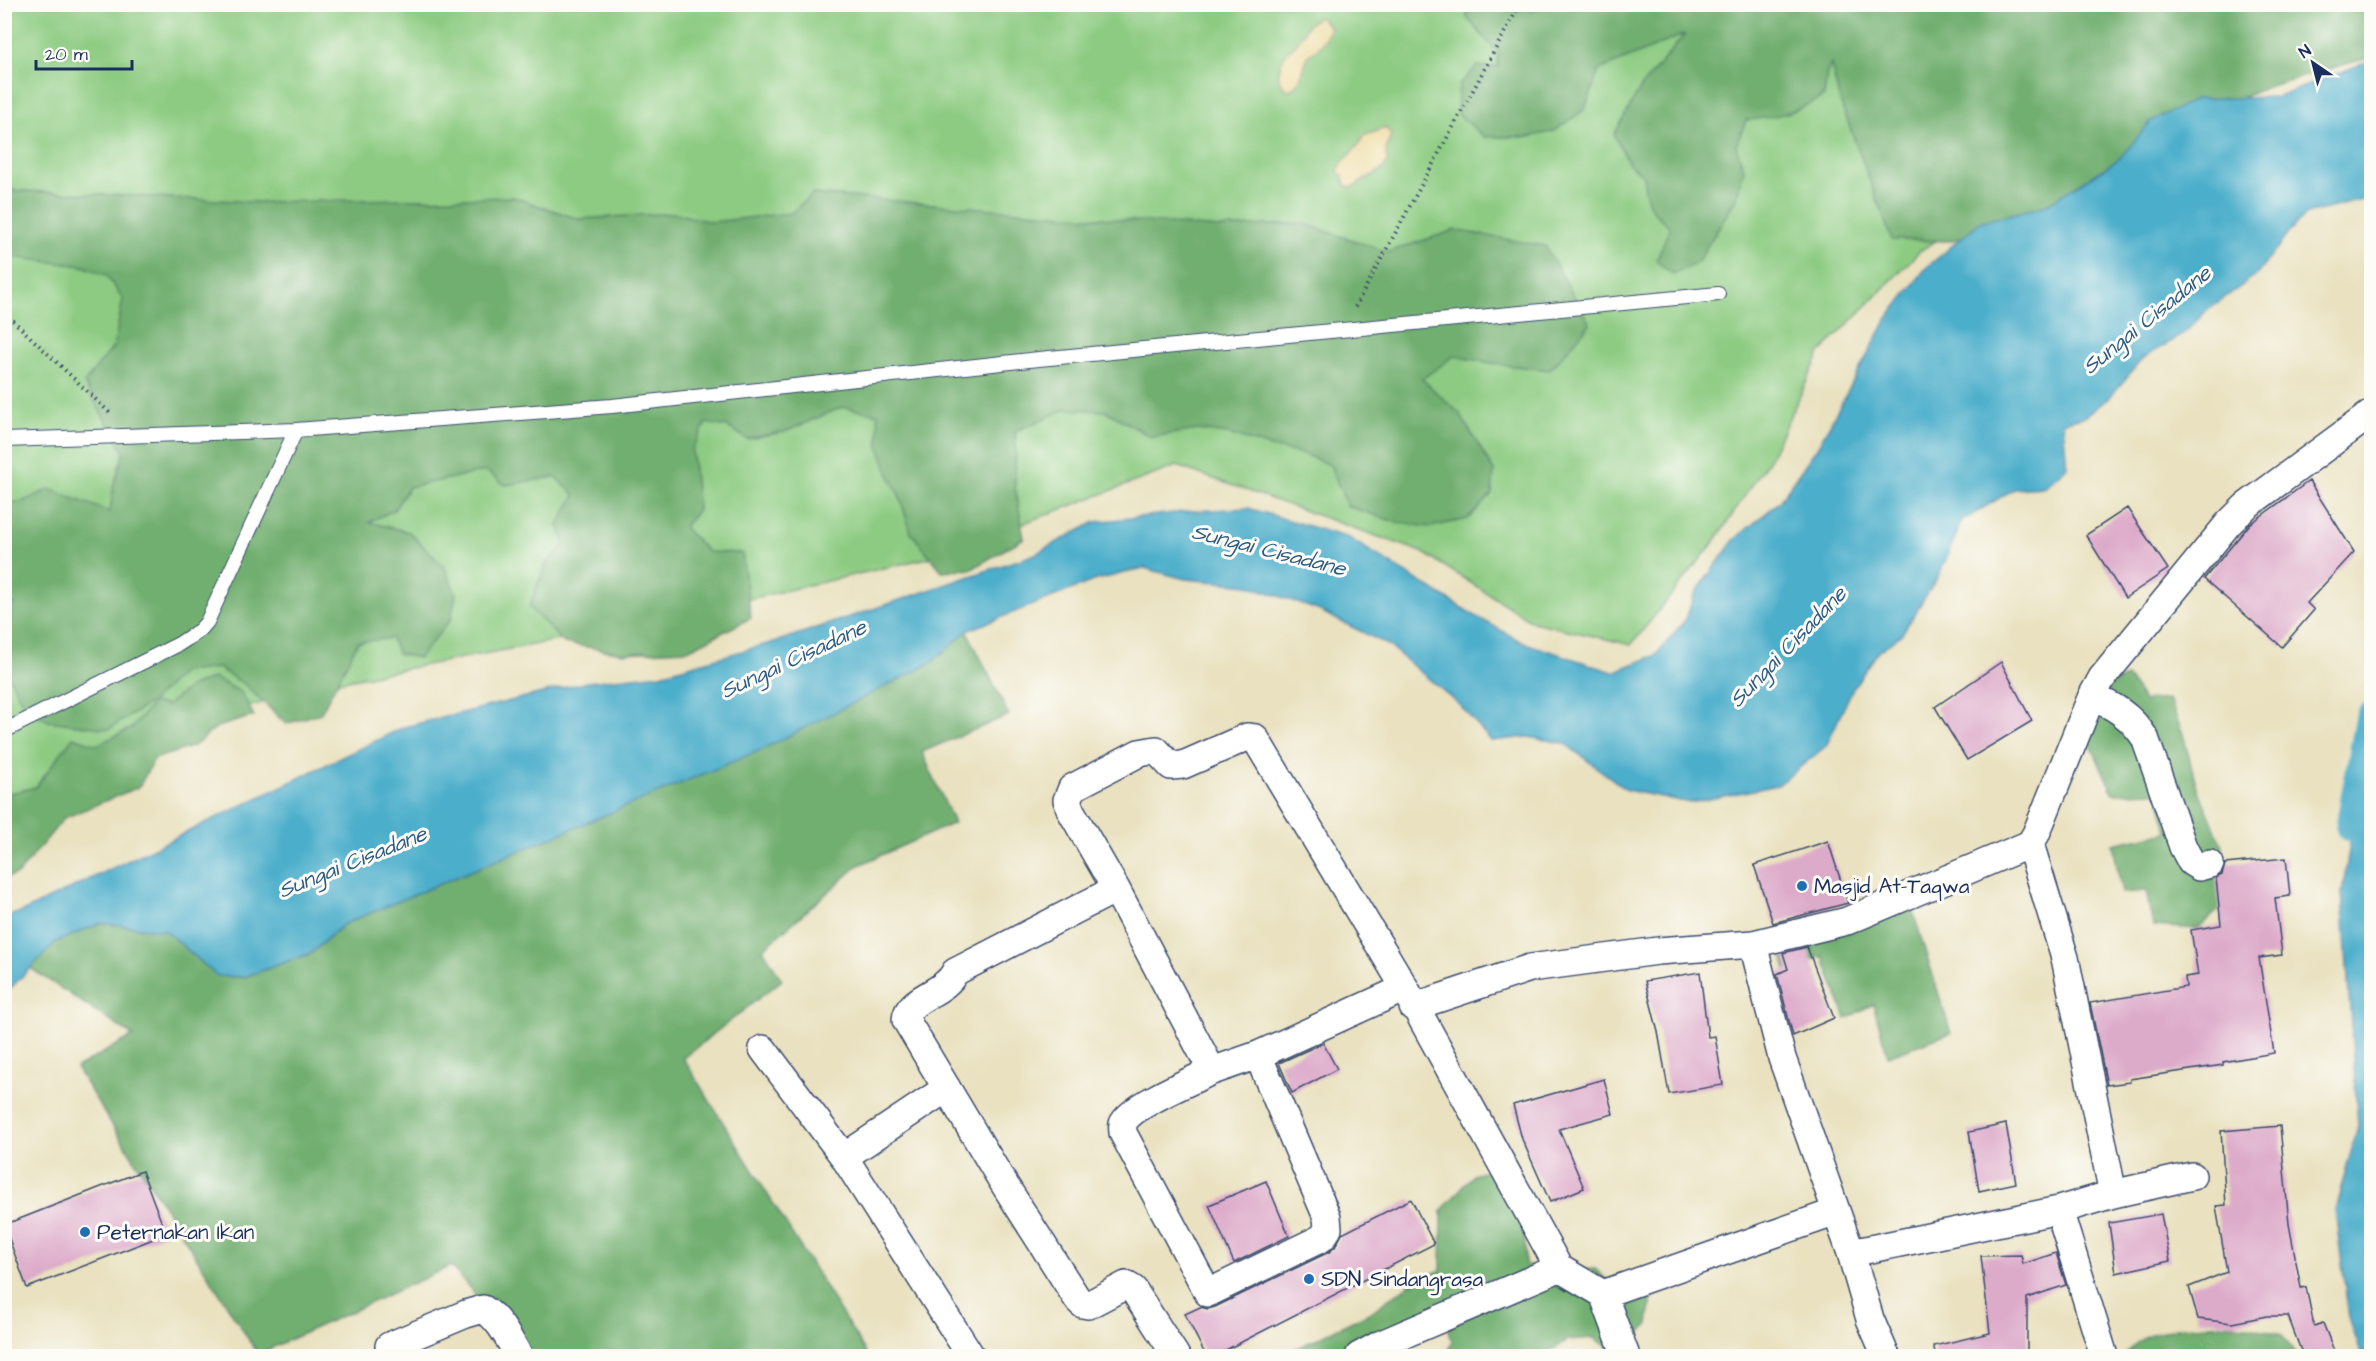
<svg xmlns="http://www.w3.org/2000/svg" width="2376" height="1361" font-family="'Architects Daughter',sans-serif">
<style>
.green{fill:#8ccb81;stroke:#547d70;stroke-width:1.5}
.forest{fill:#71af6f;stroke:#466f66;stroke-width:1.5}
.sand{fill:#eeda9e;stroke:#84847e;stroke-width:1.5}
.water{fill:#4caecb;stroke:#346e94;stroke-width:1.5}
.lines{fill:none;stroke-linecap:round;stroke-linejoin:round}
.canal{stroke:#4caecb;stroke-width:33}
.building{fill:#ddabca}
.service-casing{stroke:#3a4a6d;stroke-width:16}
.minor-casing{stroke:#3a4a6d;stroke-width:30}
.path{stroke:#3a4a6d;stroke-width:4;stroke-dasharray:1.5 4.5;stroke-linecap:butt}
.service{stroke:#fff;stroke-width:14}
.minor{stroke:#fff;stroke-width:27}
.poi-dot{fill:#1f6fb2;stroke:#fdfcf7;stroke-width:2}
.labels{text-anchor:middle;stroke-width:6;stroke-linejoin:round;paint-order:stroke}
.poi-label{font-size:21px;fill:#1b2f5e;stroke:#fdfcf7;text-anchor:start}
.water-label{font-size:22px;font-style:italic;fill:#2c5b84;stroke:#fdfcf7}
</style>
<rect width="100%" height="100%" fill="#fdfcf7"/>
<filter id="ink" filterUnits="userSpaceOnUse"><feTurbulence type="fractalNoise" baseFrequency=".0167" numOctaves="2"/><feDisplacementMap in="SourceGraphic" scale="12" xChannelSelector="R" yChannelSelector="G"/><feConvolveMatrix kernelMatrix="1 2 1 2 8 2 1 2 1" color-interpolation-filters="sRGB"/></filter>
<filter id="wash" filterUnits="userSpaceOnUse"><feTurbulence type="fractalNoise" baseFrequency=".008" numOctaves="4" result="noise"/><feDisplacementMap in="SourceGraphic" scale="24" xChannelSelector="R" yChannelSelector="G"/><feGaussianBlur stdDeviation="1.35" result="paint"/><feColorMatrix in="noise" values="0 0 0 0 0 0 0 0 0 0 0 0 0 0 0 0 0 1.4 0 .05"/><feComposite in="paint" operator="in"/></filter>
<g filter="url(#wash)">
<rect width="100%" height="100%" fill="#e9e1bf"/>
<path class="green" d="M5,5H2354L2231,61L1921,250L1821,352L1770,458L1715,541L1631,645L1533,622L1422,552L1177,466L936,556L636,625L337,682L148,735L5,851Z"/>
<path class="forest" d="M1542,4L2371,5V57L2270,86L2146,137L2141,156L2025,219L1951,241L1892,240L1839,98L1831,64L1827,73L1824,96C1799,111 1776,118 1746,120L1736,146L1744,169L1736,199L1697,263L1673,274L1656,261L1670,227C1648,209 1646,203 1643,175L1630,165L1614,135L1641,87L1685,34L1599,70L1585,109L1554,131L1529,137H1484L1457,113L1459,85L1477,66L1498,67V51C1485,41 1478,29 1467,18V5H1526L1532,12Z
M5,190L258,202L513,197L579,219L674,213L712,222L791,213L813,194L1219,228L1302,223L1388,252L1455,230L1545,246L1590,324L1550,370L1496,364L1454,356L1422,379L1460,414L1494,471L1492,494L1468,519L1430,527L1395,522L1347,506L1330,465L1303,454L1270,447L1228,434L1197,430L1151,437L1106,411L1066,409L1016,431L1015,486L1024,538L972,569L942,571L911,533L899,495L887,470L879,446L878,414L842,407L787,431L747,439L728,427L706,423L692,450L698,510L684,527L708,552L742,553L751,618L688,650L622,653L564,643L529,607L546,563L565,545L558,525L575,495L555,477L505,485L486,471L409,487L394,510L369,522L409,532L445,568L456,594L451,619L419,658L398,654L391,638L358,642L321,713L286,724L244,684L218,668L183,672L152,702L109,729L48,721L23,704L10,679L4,642L14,603L5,606V504L24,501L49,489L110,512L114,484L124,452L84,383L114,346L123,299L106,275L83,266L12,257L5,254Z
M967,631L1009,715L922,752L954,823L859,865L763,949L782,980L683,1058L868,1356H527L451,1266L258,1354L76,1068L133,1036L30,968L56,942L101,923L166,931L217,976L244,977L311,953L344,924L929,664Z
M2127,677L2144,701L2169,699L2183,734L2196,784L2223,847L2217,873L2221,908L2198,929L2153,926L2146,891L2122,893L2113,844L2168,832L2158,792L2113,793L2082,726L2100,688Z
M214,678L241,692L254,716L217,727L194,746L154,759L139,787L64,818L18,874L5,878V794L36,787L73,737L97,745L132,728L153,703L167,705L191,686Z
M1912,909L1951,1033L1888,1056L1873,1004L1846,1019L1823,956L1786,970L1781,950Z
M1496,1168L1525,1211V1264L1548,1273L1595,1269L1629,1301L1652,1297L1648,1324L1632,1343L1640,1356H1619L1616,1352L1594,1338L1568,1340L1542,1356L1493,1355L1492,1356H1445L1452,1342L1446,1317L1404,1321L1342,1356H1281L1371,1312L1410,1284L1441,1270L1442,1210L1473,1175Z
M2237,1324L2282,1335L2297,1356H2124C2149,1322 2199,1326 2237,1324Z"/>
<path class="sand" d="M1319,17L1330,27C1327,35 1324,44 1317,49C1314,51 1312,51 1309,55C1302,67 1304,81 1290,90C1273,85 1278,63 1288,51C1290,49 1293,48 1295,45C1306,34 1303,24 1319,17Z
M1386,128L1391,135L1386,150L1387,162L1383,169L1351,188L1345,184L1343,176L1339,173L1338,170C1346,155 1356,154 1363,136Z"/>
<path class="water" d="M2371,60V201L2366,199L2311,213L2296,223L2256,276L2208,309L2185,333L2143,358L2110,397L2086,416L2063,422L2067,467L2044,487L2014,489L1962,521L1940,573L1902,634L1878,652L1853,688L1826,746L1778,785L1690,803L1627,790L1564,743L1528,737L1491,741L1460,705L1388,645L1320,611L1248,585L1185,579L1144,568L1093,581L967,631L929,664L763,749L344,924L311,953L244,977L217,976L166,931L101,923L56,942L5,994V916L22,912L404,727L587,682L661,674L781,640L1033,555L1095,522L1192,511L1248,508L1349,538L1472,614L1522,642L1613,672L1656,655L1686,619L1694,595L1734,540L1779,502L1818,446L1887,319L1926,268L1980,222L2044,206L2119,159L2151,121L2197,99L2278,97Z
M2371,717L2372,1356H2362L2349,1318L2335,1210L2358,1127L2342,892Z"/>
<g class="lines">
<path class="canal" d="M2352,826L2372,717"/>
</g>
<g id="blocks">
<path class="building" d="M2309,481L2354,552L2307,603L2314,610L2282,647L2204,579L2250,524Z
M2127,508L2168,569L2125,598L2086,535Z
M2001,662L2032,721L1967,760L1935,707Z
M1828,841L1848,903L1773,923L1754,865Z
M2286,858L2290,896L2275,898L2282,955L2259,958L2274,1053L2223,1062V1065L2130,1079V1082L2107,1085L2090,1003L2186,987L2185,977L2198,975L2191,930L2221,925L2216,878L2222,875L2225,864Z
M1807,947L1834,1018L1793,1036L1777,974L1788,969L1783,953Z
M1700,972L1708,1037L1715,1036L1723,1085L1669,1094L1658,1032L1645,981Z
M1323,1043L1337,1069L1292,1093L1279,1063Z
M1604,1079L1613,1114L1559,1129L1584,1188L1550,1202L1522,1139L1513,1105Z
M2006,1124L2016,1183L1979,1191L1969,1132Z
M2280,1126L2289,1224L2301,1288L2306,1287L2314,1326L2323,1323L2336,1356H2303L2288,1316H2267L2232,1323L2198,1319L2189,1287L2227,1272L2216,1206L2226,1205L2221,1131Z
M142,1171L166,1234L27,1288L4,1225Z
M1266,1181L1289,1236L1234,1263L1209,1205Z
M1411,1199L1434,1244L1214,1356H1206L1185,1314L1200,1307L1208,1309L1215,1307L1329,1252L1335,1247L1342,1234Z
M2161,1214L2170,1261L2116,1273L2109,1223Z
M2056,1253L2066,1285L2027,1298V1356H1935L1934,1346L1990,1333L1981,1256L2021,1255L2023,1264Z"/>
</g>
</g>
<g filter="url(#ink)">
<use href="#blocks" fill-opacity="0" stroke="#3a4a6d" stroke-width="1.5"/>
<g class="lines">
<g class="service-casing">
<path id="service" d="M4,440L296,430L612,406L1039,359L1718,294
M4,731L179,644L200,630L207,622L296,430"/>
</g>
<g class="minor-casing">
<path id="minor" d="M2091,698C2114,704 2132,718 2145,738L2183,847L2191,862L2199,867L2210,864
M2030,844L2065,958L2113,1194
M1116,889L955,972C945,994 907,997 906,1020L1001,1179L1078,1300L1082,1304L1088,1305L1126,1285L1133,1289L1176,1356
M1753,944L1782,1058L1851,1253L1870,1319L1886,1356
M1405,988L1258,1055L1212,1071L1116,889L1071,811L1067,800L1072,788L1139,753L1156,750L1171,766L1183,765L1247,737L1255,738L1405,988L1559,1268L1603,1294L1626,1356
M1413,1007L1530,968L1658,951L1753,944L1847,921L2030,844L2036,834L2091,698L2102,678L2228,524L2246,506L2372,413
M763,1049L844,1157L971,1356
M1212,1071C1195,1079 1129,1107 1123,1124C1122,1127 1123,1130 1123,1133L1208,1293L1322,1238L1328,1229L1327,1217L1258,1055
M844,1157L947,1088
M2059,1210L2104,1356
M1851,1253L2059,1210L2113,1194L2192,1176
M1603,1294L1836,1212
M389,1346L466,1314L483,1309C500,1319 509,1340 519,1356
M1359,1356L1379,1345L1559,1268"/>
</g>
<path class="path" d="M1355,307L1520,4
M4,312L110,413"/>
<use href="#service" class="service"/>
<use href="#minor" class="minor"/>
</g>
</g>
<g class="poi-dot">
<circle cx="1802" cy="886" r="6"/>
<circle cx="85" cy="1232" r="6"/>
<circle cx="1309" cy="1279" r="6"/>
</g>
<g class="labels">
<g class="poi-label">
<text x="1814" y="893">Masjid At-Taqwa</text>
<text x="97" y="1239">Peternakan Ikan</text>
<text x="1321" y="1286">SDN Sindangrasa</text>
</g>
<g class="water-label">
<text transform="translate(2146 319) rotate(-39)" y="8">Sungai Cisadane</text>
<text transform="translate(1269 549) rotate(14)" y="8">Sungai Cisadane</text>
<text transform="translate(1787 646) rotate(-46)" y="8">Sungai Cisadane</text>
<text transform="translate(793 658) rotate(-25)" y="8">Sungai Cisadane</text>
<text transform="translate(352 861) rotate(-22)" y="8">Sungai Cisadane</text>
</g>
</g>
<rect width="2376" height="1361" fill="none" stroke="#fdfcf7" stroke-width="24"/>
<g transform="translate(2313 63) rotate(325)" stroke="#fdfcf7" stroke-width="4.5" paint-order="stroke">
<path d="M0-4.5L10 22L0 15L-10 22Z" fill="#1b2f5e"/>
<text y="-9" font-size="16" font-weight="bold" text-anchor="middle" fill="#1b2f5e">N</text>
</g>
<path d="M36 60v9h96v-9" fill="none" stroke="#1b2f5e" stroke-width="3"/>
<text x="45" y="60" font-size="18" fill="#1b2f5e" stroke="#fdfcf7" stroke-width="4.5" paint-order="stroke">20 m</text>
</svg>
